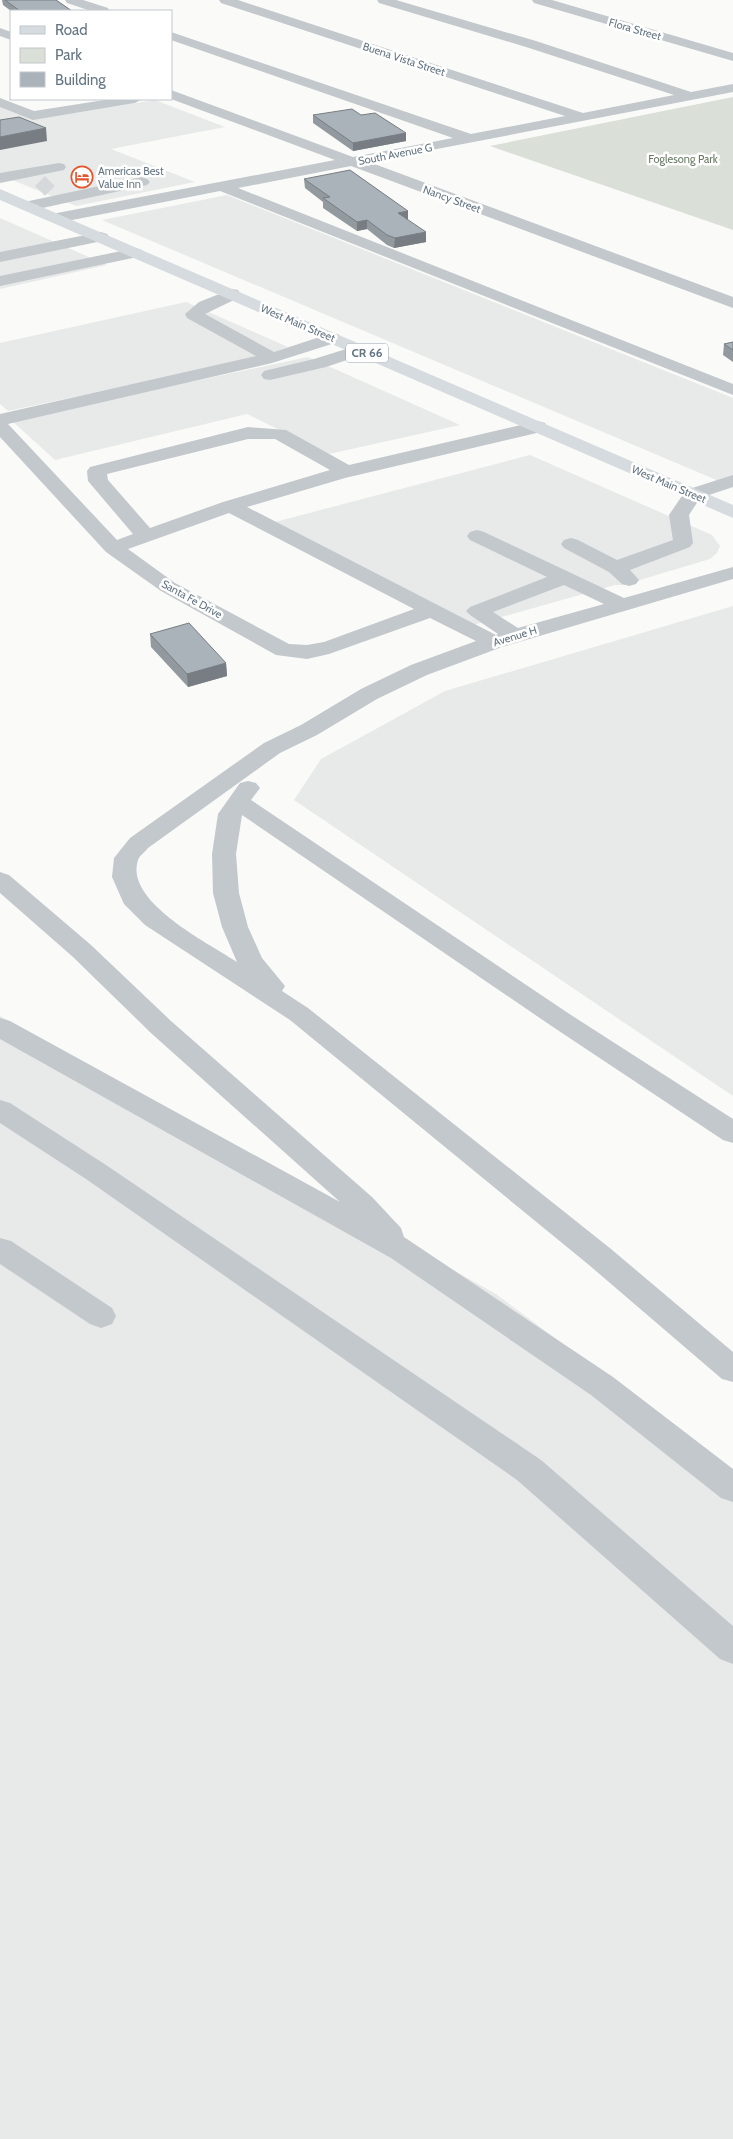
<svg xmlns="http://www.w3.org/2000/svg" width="733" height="2139" font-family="Cabin,sans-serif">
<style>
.built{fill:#e8e9e9}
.green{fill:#dadfd7}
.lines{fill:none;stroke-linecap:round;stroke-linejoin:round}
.minor-tunnel{stroke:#d5d9db;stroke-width:14;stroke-dasharray:14 7;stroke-linecap:butt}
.minor{fill:#c3c8cc;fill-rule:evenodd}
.major{fill:#d6dbdf;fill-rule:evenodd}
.wall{fill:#929a9f}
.shaded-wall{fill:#777d82}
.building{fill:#aab3b9;stroke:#777d82}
.labels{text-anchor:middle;stroke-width:5;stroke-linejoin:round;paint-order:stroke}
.far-street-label{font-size:11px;fill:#657683;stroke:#fff}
.far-park-label{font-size:11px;fill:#687a64;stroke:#fff}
.far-poi-label{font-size:11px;fill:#657683;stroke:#fff;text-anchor:start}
.shield{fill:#fff;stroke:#939fa8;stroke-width:1}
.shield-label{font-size:12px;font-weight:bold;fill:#657683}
</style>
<rect width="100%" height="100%" fill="#fafaf8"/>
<path class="built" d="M155,100L225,127L111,149L195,182L76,206L0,175V106L50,117Z
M227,195L733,398V487L102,220Z
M0,218L107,265L0,289Z
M186,302L288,347L261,357L8,411L0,404V343Z
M308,357L460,425L329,454L247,414L55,460L11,420Z
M530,455L712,535L720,546L717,553L710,559L623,585H615L473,625L275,522Z
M733,606V1096L294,800L321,759L445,691Z
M0,1016L496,1294L733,1471V2139H0Z"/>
<path class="green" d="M733,97V230L490,146Z"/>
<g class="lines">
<path class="minor-tunnel" d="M40,181L50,191"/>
<path class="minor" d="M65,0H83L108,8L109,11H91L67,3Z
M219,0H238L583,113L674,95L526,47L379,3L377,0H396L536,41L691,92L733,84V92L369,162L733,297V308L351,166L238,188L733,384V395L220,191L57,223L51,221L49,218L51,215L57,213L335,160L171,99V90L353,157L453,138L171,40V32L471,134L565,116L221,3Z
M532,0H552L733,53V61L534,3Z
M0,28L11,32V40L0,36Z
M0,98L34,111L111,99H142L135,103L33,120L0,107Z
M59,163L64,164L66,167L64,170L0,183V173Z
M142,177L147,179L150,182L147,185L29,211L24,209L21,206L24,203L29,201Z
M101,232L107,234L109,237L107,240L0,262V252Z
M136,248L142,250L144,253L142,256L0,286V276Z
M232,289L238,290L240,294L238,298L205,314L274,352L332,333L338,334L341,338L338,342L272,363L8,424L117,540L133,534L88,481L87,471L90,467L248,427L286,430L349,465L538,421L545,423L547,427L545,431L345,478L247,507L496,635L498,634L470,615L466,611L470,607L547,577L470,540L467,536L470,532L477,530L484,532L624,598L733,567V579L502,647L427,675L377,699L317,735L280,753L148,848C145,852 139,856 138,860C124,902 209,943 237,962L222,927L213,893L212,854L218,814L240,783L248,781L256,783L260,788L251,800L571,1015L733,1119V1143L723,1140L553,1027L242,815L236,854L239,893L248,927L262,958L285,986L282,991L308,1008L611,1249L733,1352V1382L722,1379L589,1265L290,1020L145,925L124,904L112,877L114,858L130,838L264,743L301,725L361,689L411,665L476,641L430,618L329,654L307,659L276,655L161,591L106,552L0,437V414L256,356L187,318L185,314L199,302ZM248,439H275L330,470L223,502L150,528L108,480L107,474ZM229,513L414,609L324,642L307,645L289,644L175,583L128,549ZM564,585L604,604L518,628L493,612Z
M359,345L365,346L368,350L365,354L326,367L270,380L264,379L261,375L264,371L314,359Z
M733,475V487L700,498L689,515L693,543L690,547L630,570L639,580L636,584L629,586L622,584L609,572L564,548L561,544L564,540L571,538L578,540L617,560L673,540L669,515L686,490Z
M0,872L9,875L91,945L171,1021L372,1197L401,1228L404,1237L613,1377L733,1469V1502L721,1498L591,1395L391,1258L0,1039V1018L10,1021L340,1202L151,1033L73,957L0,893Z
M0,1100L10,1103L106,1165L541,1460L733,1626V1664L720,1659L517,1480L86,1179L0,1123Z
M0,1238L11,1241L112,1308L116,1316L112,1324L101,1328L90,1324L0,1264Z"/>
<path class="major" d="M0,189L733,505V518L0,200Z"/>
</g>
<path class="wall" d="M2,0H56L72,11H11L3,5Z
M313,115H361L406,133V141L353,151L313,123Z
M304,179L408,211V220L426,242L394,248L387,245L367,229L357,231L323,208V202L305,188Z
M733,342V362L723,355L724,344Z
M150,634L226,663L227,676L188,687L151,647Z"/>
<path class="shaded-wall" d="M46,128L47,141L0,150V137Z
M406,133V141L353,151V143Z
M408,211V221L398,213Z
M367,220V229L357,231V222Z
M426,232V242L394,248L395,238Z
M226,663L227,676L188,687L187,674Z"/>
<path class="building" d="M5,0H56L72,11H20Z
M352,109L361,115L375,113L406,133L353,143L313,115Z
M19,117L46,128L0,137V120Z
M350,170L408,211L398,213L426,232L395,238L387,235L367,220L357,222L323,198L330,197L304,179Z
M733,342V350L724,344Z
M189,623L226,663L187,674L150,634Z"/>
<defs>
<g id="hotel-ring" transform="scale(1.125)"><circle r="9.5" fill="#fff" stroke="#e4572e" stroke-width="1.5"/><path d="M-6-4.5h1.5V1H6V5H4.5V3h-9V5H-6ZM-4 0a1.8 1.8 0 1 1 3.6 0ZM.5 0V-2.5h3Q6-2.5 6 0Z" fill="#e4572e"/></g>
</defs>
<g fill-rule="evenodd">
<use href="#hotel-ring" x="82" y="177"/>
</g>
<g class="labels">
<g class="far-street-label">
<text transform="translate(635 29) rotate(16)" y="4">Flora Street</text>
<text transform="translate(404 59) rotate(18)" y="4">Buena Vista Street</text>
<text transform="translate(395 154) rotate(-11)" y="4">South Avenue G</text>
<text transform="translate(452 199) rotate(20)" y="4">Nancy Street</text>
<text transform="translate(298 323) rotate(23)" y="4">West Main Street</text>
<text transform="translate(669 484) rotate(23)" y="4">West Main Street</text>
<text transform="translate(192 599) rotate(29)" y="4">Santa Fe Drive</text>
<text transform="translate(515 636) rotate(-17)" y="4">Avenue H</text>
</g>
<g class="far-park-label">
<text x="683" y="163">Foglesong Park</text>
</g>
<g class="far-poi-label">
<text x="98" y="175">Americas Best<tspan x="98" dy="13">Value Inn</tspan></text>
</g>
<rect class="shield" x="346" y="343.5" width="42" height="19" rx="4"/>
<g class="shield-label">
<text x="367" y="357">CR 66</text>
</g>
</g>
<rect x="10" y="10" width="162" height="90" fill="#ffffff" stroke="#c1c8cd"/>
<rect x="20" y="26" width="25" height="8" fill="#d6dbdf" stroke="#c1c8cd"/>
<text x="55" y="35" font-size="15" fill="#657683">Road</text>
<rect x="20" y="48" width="25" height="15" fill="#dadfd7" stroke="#c1c8cd"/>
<text x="55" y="60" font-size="15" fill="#657683">Park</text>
<rect x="20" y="72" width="25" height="15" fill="#aab3b9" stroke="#c1c8cd"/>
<text x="55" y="85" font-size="15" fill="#657683">Building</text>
</svg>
